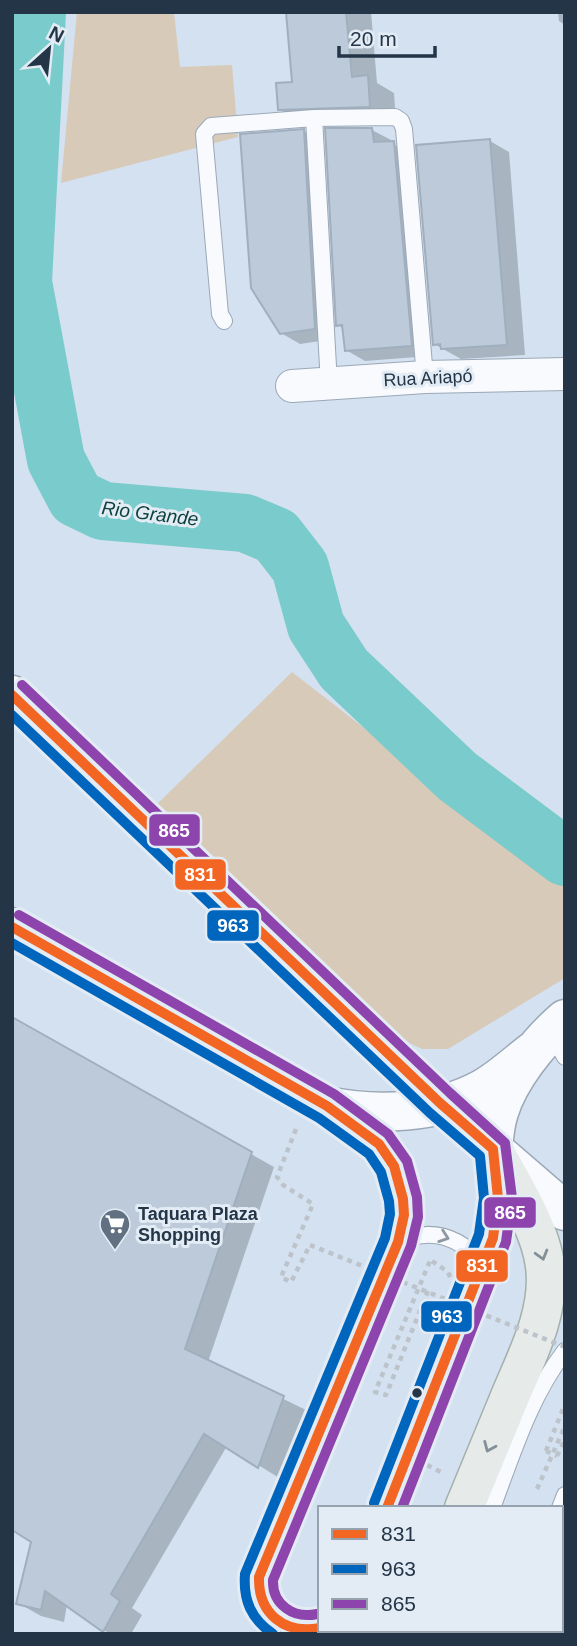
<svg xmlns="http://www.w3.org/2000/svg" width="577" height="1646" font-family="Arial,sans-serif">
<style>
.grass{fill:#d8cab9}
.shadow{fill:#0003}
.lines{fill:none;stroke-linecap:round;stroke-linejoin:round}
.river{stroke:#7acbcc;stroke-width:58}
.building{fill:#bccada;stroke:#a0afbe;stroke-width:2}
.service-casing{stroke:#9aa8b7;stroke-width:18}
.minor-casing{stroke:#9aa8b7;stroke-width:34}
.secondary-casing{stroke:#9aa8b7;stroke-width:41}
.primary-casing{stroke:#a4b0ad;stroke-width:41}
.path{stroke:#bdc3ca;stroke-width:4.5;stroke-dasharray:5 5;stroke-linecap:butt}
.service{stroke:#f8fafd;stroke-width:16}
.minor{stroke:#f8fafd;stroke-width:32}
.secondary{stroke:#f8fafd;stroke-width:38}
.primary{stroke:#e6eae8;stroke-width:38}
.path-bridge{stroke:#bdc3ca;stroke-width:4.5;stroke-dasharray:5 5;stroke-linecap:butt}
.bus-1-casing{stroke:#e3ecf5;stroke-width:16}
.bus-2-casing{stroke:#e3ecf5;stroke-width:16}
.bus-3-casing{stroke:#e3ecf5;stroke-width:16}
.bus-1{stroke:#f26522;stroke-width:10}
.bus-2{stroke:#0065bd;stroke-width:10}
.bus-3{stroke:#8e44ad;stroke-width:10}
.oneway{stroke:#8e98a2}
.oneway2{stroke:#849098}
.bus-dot{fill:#233547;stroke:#e3ecf5;stroke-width:2.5}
.labels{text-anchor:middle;stroke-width:6;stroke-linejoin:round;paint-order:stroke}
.street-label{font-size:18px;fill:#233547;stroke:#e3ecf5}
.poi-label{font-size:18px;font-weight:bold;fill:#233547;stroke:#e3ecf5;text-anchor:start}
.water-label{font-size:19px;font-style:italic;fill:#0b3f3c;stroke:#e3ecf5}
.line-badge{stroke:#e3ecf5;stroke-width:2.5}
.badge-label{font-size:19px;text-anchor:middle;font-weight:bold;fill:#fff}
</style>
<rect width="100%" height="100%" fill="#d3e1f0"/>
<path class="grass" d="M77,12H174L180,67L232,65L238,137L61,183Z
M292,672L565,884V978L448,1049H422L393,1035L152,809Z"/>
<path class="shadow" d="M288,12H371L377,83L394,93L396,121L306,125L279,109L294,84Z
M558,12H565V25L559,21Z
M372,130L391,140V143L412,154L430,356L365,361L346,350L344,329L338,325Z
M304,131L322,142L334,339L300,344L281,333Z
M490,141L509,152L525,355L461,359L434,344Z
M12,1019L274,1167L208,1362L306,1410L281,1479L227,1446L132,1608L142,1615L131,1634H110L67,1604L64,1622L41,1616L18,1603L33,1541Z"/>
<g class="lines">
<path class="river" d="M37,12L23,282L56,460L76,498L103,511L245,523L276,536L300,567L316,626L344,669L457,776L565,857"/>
</g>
<path class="building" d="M286,12H346L352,77L368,75L370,107L278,110L276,83L292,82Z
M325,128H372L374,142L394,141L412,346L345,351L342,325L336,326Z
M304,129L315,329L280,334L251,288L240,134Z
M490,139L507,345L441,349L440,344L433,345L416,145Z
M12,1017L252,1152L185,1349L284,1396L258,1468L204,1434L111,1594L120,1601L103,1632L45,1591L41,1610L16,1604L31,1542L12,1530Z"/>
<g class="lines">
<g class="service-casing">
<path id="service" d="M314,118L329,384
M224,321L220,314L204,134L211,126L314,118L395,117L401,121L404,129L425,377
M551,1031L565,1057
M398,1242C432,1227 459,1236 483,1264
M387,1508C403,1463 420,1418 438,1373C463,1310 503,1245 496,1176
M492,1508C512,1455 530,1396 565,1351
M560,1508L565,1495
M320,1628C297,1636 263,1618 259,1594C258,1589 259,1582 259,1577L398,1242L404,1215L403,1199L394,1166L379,1144L343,1117
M376,1634L377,1630
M442,1634L443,1630
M510,1634L512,1630"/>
</g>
<g class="minor-casing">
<path id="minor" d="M292,386L425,377L565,374"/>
</g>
<g class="secondary-casing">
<path id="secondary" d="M12,695L396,1059L440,1103L565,1211
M12,927L327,1106C377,1116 436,1114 482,1089C500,1079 517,1063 534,1050
M493,1149C494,1137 495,1124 499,1112C509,1079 539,1041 565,1019"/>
</g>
<g class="primary-casing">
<path id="primary" d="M464,1508C479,1471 494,1435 509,1399C526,1358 551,1312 545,1266C541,1229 511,1182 493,1149
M561,1600L565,1592
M412,1634L413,1630
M548,1634L549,1630"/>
</g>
<path class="path" d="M296,1129L277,1177L283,1185L313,1204L281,1277L291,1282L310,1245
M432,1261L448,1272L452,1282
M428,1291L386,1395L375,1392L430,1261
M546,1451L565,1404
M557,1456L565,1439
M427,1465L443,1473
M537,1489L565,1426"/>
<use href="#service" class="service"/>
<use href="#minor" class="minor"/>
<use href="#secondary" class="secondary"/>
<use href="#primary" class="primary"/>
<path class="path-bridge" d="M310,1245L565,1347
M546,1451L557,1456"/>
<g class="bus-1-casing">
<path id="bus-1" d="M12,695L440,1103L493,1149L498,1198L493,1238L387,1508
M12,927L327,1106L379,1144L394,1166L403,1199L404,1215L398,1242L259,1577C258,1613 284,1635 320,1628"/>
</g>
<g class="bus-2-casing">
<path id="bus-2" d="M12,715L430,1113L480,1156L484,1198L479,1234L374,1503
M12,943L319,1118L369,1154L381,1172L389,1201L390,1214L385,1238L245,1574C243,1600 251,1619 273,1634"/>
</g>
<g class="bus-3-casing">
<path id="bus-3" d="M22,685L450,1093L505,1143L512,1198L506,1242L402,1508
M19,915L334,1094L388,1134L407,1161L417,1197L418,1217L411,1246L273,1580C272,1605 294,1619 317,1614"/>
</g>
<use href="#bus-1" class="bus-1"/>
<use href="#bus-2" class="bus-2"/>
<use href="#bus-3" class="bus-3"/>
</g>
<defs><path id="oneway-chevron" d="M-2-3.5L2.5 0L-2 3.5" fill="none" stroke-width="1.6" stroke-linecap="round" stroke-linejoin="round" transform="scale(1.75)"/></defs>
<use class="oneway" href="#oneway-chevron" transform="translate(444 1237) rotate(19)"/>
<g class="oneway2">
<use href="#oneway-chevron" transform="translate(542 1255) rotate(74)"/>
<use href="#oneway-chevron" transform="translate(489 1447) rotate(113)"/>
</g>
<defs>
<g id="supermarket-pin" transform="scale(1.575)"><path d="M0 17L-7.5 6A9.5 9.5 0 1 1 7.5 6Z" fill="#617182" stroke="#e3ecf5"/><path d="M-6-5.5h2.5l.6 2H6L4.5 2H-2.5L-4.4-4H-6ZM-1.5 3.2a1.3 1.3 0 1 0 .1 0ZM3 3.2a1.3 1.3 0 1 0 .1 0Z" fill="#fff"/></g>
</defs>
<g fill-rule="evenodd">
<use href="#supermarket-pin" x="115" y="1224"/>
</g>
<circle class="bus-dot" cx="417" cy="1393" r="6"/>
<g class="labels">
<g class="street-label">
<text transform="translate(428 378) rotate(-3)" y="6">Rua Ariapó</text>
</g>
<g class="poi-label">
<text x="138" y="1220">Taquara Plaza<tspan x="138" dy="21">Shopping</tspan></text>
</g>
<g class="water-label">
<text transform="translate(150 513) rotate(7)" y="7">Rio Grande</text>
</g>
</g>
<g class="line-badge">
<rect x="148" y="813" width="53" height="34" rx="7" fill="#8e44ad"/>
<rect x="174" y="858" width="53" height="33" rx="7" fill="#f26522"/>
<rect x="206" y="909" width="54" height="33" rx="7" fill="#0065bd"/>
<rect x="483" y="1196" width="54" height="33" rx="7" fill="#8e44ad"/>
<rect x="455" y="1249" width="54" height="34" rx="7" fill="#f26522"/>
<rect x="420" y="1300" width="53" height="33" rx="7" fill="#0065bd"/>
</g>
<g class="badge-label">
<text x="174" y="837">865</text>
<text x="200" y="881">831</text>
<text x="233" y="932">963</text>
<text x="510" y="1219">865</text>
<text x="482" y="1272">831</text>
<text x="447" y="1323">963</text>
</g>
<rect width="577" height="1646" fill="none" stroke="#233547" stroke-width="28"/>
<rect x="318" y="1506" width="245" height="126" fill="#e3ecf5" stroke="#96a3af" stroke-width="2"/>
<rect x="332" y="1529" width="35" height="10" fill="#f26522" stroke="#96a3af" stroke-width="2"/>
<text x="381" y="1541" font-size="21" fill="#233547">831</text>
<rect x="332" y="1564" width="35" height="10" fill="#0065bd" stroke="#96a3af" stroke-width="2"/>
<text x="381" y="1576" font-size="21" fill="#233547">963</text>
<rect x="332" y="1599" width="35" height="10" fill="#8e44ad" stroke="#96a3af" stroke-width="2"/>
<text x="381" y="1611" font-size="21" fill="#233547">865</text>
<g transform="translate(49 49) rotate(27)" stroke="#e3ecf5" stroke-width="5" paint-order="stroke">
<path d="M0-5L12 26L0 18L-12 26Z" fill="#233547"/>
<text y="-10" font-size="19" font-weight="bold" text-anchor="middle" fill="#233547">N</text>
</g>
<path d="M339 46v10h96v-10" fill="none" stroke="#233547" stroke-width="3.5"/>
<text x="350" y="46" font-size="21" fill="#233547" stroke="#e3ecf5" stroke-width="5" paint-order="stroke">20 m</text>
</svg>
